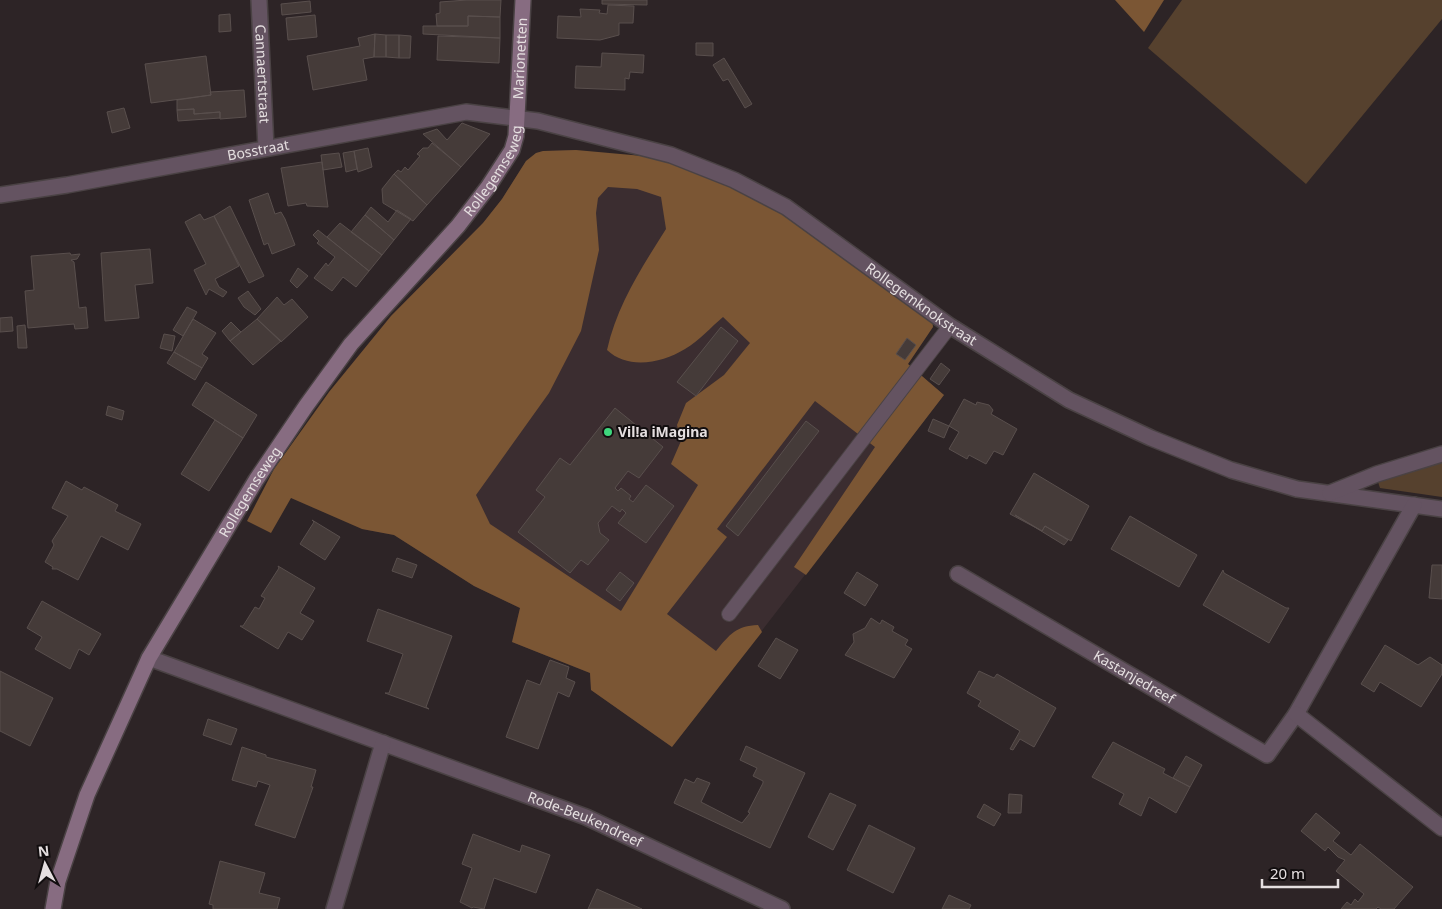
<svg xmlns="http://www.w3.org/2000/svg" width="1442" height="909" font-family="'Noto Sans',sans-serif">
<style>
.built{fill:#3b2d30}
.green{fill:#56412e}
.forest{fill:#7b5634;fill-rule:evenodd}
.building{fill:#453b39;stroke:#594f4d}
.lines{fill:none;stroke-linecap:round;stroke-linejoin:round}
.lane-casing{stroke:#4a4244;stroke-width:16}
.street-casing{stroke:#4a4244;stroke-width:18}
.secondary-casing{stroke:#4a4244;stroke-width:18}
.lane{stroke:#645361;stroke-width:14}
.street{stroke:#645361;stroke-width:15}
.secondary{stroke:#876c81;stroke-width:15}
.poi-dot{fill:#3ed77d;stroke:#120e0f;stroke-width:2}
.labels{text-anchor:middle;stroke-width:4;stroke-linejoin:round;paint-order:stroke}
.street-label{font-size:14px;fill:#e5dfe0;stroke:#120e0f}
.poi-label{font-size:14px;font-weight:bold;fill:#e5dfe0;stroke:#120e0f;text-anchor:start}
</style>
<rect width="100%" height="100%" fill="#2d2426"/>
<path class="built" d="M576,150L933,327L908,364L944,395L672,747L591,690L590,673L512,642L520,608L474,586L394,535L362,529L329,392L391,316L483,223L502,199L526,161L536,153L543,151Z"/>
<path class="green" d="M1182,0H1442V19L1306,184L1148,48Z
M1442,461V497L1380,488L1378,482L1387,477Z"/>
<path class="forest" d="M1115,0H1164L1144,32Z
M576,150L665,158L739,188L806,228L932,318L933,327L908,364L944,395L806,575L794,567L875,447L815,401L717,529L727,537L667,614L716,651C730,634 736,626 758,625L762,632L672,747L591,690L590,673L512,642L520,608L474,586L394,535L362,529L291,498L271,533L247,521L274,469L329,392L391,316L483,223L502,199L526,161L536,153L543,151ZM608,187L637,189L661,197L666,229C642,267 617,305 607,350C628,370 662,363 685,349C699,341 711,327 723,317L750,343L724,375L686,403L677,425L681,441L671,464L698,485L621,611L490,524L476,495L549,393L581,331L599,250L596,213L598,198Z"/>
<path class="building" d="M467,0H501L500,17L468,16V26H437L436,14L440,13V2Z
M602,0H647V5L602,4Z
M310,1L311,12L282,15L281,4Z
M608,5L634,6L633,23H619V35L600,40L557,38L558,16L581,17L580,9L600,10L599,13L607,14Z
M230,14L231,31L219,32V15Z
M315,15L317,37L288,40L286,18Z
M468,16L500,17V38L423,34V26H468Z
M375,34L386,35V57H374Z
M375,34L374,57L363,59L367,80L313,90L307,56L360,46L358,38Z
M386,35H399V58L386,57Z
M399,35L411,36L410,58H399Z
M438,36L500,38L499,63L437,60Z
M696,43H713V56L696,55Z
M602,53L644,55L643,73L630,72L629,79L625,78V90L575,88L576,66L601,67Z
M206,56L211,95L151,103L145,64Z
M724,58L752,104L745,108L728,79L723,81L713,65Z
M244,90L246,117L220,119V112L194,114V109L177,110V100L211,95L210,92Z
M124,108L130,128L112,133L107,112Z
M194,109V114L220,112V118L178,121L177,110Z
M462,123L490,134L461,167L423,134L437,129L447,140Z
M432,143L461,167L427,205L394,174L398,170L401,172L405,167L408,170L420,156L417,154L423,148H428Z
M368,148L372,167L358,172L354,151Z
M354,151L357,169L346,172L343,153Z
M339,153L342,167L323,170L321,155Z
M322,162L328,207L307,206L306,203L288,206L281,168Z
M394,174L427,205L413,221L383,203L382,189Z
M268,193L275,214L281,212L285,219L295,245L272,254L268,243L264,245L249,200Z
M230,206L264,276L249,283L214,216Z
M371,207L388,222L397,210L411,219L394,240L365,215Z
M200,214L204,220L214,216L239,266L215,279L219,287L227,292L223,297L209,289L206,295L194,270L206,264L185,222Z
M365,215L394,240L382,255L351,232Z
M340,223L382,255L369,271L327,237Z
M318,230L369,271L356,287L343,277L332,291L314,278L326,263L328,266L335,257L317,243L319,241L313,235Z
M150,249L153,283L135,285L139,318L105,321L101,253Z
M70,253L71,255L80,254L77,259L71,260L74,262L79,308L86,307L88,328L75,329L74,324L28,328L25,291L34,290L31,256Z
M298,268L308,276L297,288L290,281Z
M248,291L261,309L255,315L244,307L238,298Z
M277,297L284,305L292,299L308,317L281,342L257,319Z
M187,307L197,312L183,336L173,330Z
M12,317L13,331L0,332V318Z
M193,319L216,333L202,354L208,358L202,368L174,352Z
M257,319L281,341L253,365L230,341Z
M231,322L241,332L230,341L222,331Z
M25,325L27,348H18L17,326Z
M721,327L738,341L696,396L677,382Z
M164,334L175,336L172,351L160,348Z
M907,338L916,345L905,360L896,354Z
M174,352L202,368L195,380L167,363Z
M941,363L950,370L939,385L930,379Z
M206,382L257,415L243,438L192,405Z
M964,399L976,405L977,402L989,405L993,410L991,414L1017,429L1003,455L994,451L986,464L969,455L967,459L949,449L959,432L949,426Z
M108,406L124,411L122,420L106,415Z
M615,408L663,447L639,478L628,471L615,488L618,491L621,488L631,496L629,499L633,502L646,485L674,506L646,543L618,523L626,513L622,509L620,512L612,506L598,523L600,533L609,540L588,565L581,560L570,573L518,532L545,497L536,490L560,458L570,465Z
M933,419L949,426L944,438L928,431Z
M215,420L243,438L209,491L181,474Z
M806,421L819,431L738,536L726,526Z
M1034,473L1089,506L1071,541L1045,526L1042,531L1010,514Z
M66,481L82,490L84,487L118,505L115,511L141,524L128,550L101,536L78,580L57,569H52L53,567L45,562L54,545L52,541L68,516L52,508Z
M1015,515L1042,531L1045,526L1068,540L1064,545Z
M1130,516L1197,555L1179,587L1111,549Z
M312,520L340,537L325,560L300,544L314,522Z
M397,558L417,565L412,578L392,571Z
M1432,565H1442V599L1429,598Z
M278,566L315,588L300,613L314,621L302,640L288,632L278,649L240,626H243L255,607L259,609L265,598L261,596L279,568Z
M1223,570L1224,573L1286,608H1289L1269,643L1203,605Z
M620,572L634,583L620,601L606,590Z
M857,572L878,585L865,606L844,593Z
M42,601L101,634L89,655L79,649L70,669L35,649L42,637L27,628Z
M378,609L452,636L426,707L429,709L385,693H389L403,654L367,641Z
M871,618L880,624L882,620L894,627L892,631L908,640L905,645L912,649L894,678L845,655L854,642L853,634L865,628Z
M776,638L798,650L780,679L758,666Z
M1385,645L1418,665L1430,657L1442,665V674L1421,707L1380,682L1374,692L1361,684Z
M550,660L569,667L566,678L575,682L569,697L558,692L538,749L506,737L527,680L540,685Z
M0,671L53,698L30,746L0,731Z
M979,671L994,678L997,674L1056,708L1034,747L1020,739L1013,750L1010,749L1020,731L978,706L981,701L967,693Z
M208,719L237,729L231,745L203,735Z
M1113,742L1165,769L1163,773L1190,787L1176,813L1149,797L1141,816L1119,804L1124,794L1092,777Z
M746,746L805,773L770,848L674,803L685,779L694,783L697,778L710,783L701,802L742,823L750,813L748,812L763,783V781L753,776L757,768L740,760Z
M242,747L266,755V757L316,770L311,787H313L295,838L255,825L270,785L258,781L256,787L232,780Z
M1186,756L1202,765L1190,787L1173,778Z
M830,793L856,805L833,850L808,837Z
M1009,794L1022,795L1021,813H1008Z
M984,804L1001,814L994,826L977,817Z
M1316,813L1340,833L1333,841L1351,855L1360,844L1413,887L1394,909H1381L1378,907L1376,909H1341L1347,902L1351,905L1355,899L1358,902L1364,894L1336,871L1345,860L1338,857L1328,847L1325,851L1301,831Z
M869,825L915,848L893,893L847,870Z
M473,834L520,852L522,845L550,855L536,893L494,878L484,909L473,907L472,908L460,902L472,868L462,864Z
M220,861L265,873L259,893L280,898L277,909H213V905L209,904Z
M597,889L642,909H588Z
M949,895L971,905L969,909H942Z"/>
<g class="lines">
<g class="lane-casing">
<path id="lane" d="M729,614L950,326"/>
</g>
<g class="street-casing">
<g id="street">
<path id="s1" d="M259,0L266,148"/>
<path id="s2" d="M0,195L67,185L466,112L538,121L671,155L734,180L786,207L950,326L1069,400L1151,438L1231,470L1297,489L1442,509"/>
<path d="M1330,493L1377,474L1442,454"/>
<path id="s3" d="M958,574L1267,755L1296,714L1414,505"/>
<path id="s4" d="M149,658L586,817L782,909"/>
<path d="M1296,714L1442,828"/>
<path d="M334,909L383,743"/>
</g>
</g>
<g class="secondary-casing">
<g id="secondary">
<path id="s5" d="M53,909L58,881L87,795L149,658L256,480L306,406L351,344L458,226L488,187L512,150L516,136L523,0"/>
</g>
</g>
<use href="#lane" class="lane"/>
<use href="#street" class="street"/>
<use href="#secondary" class="secondary"/>
</g>
<circle class="poi-dot" cx="608" cy="432" r="5"/>
<g class="labels">
<g class="street-label">
<text dy="5" stroke="none"><textPath href="#s5" startOffset="988">Marionetten</textPath></text>
<text dy="5" stroke="none"><textPath href="#s1" startOffset="74">Cannaertstraat</textPath></text>
<text dy="5" stroke="none"><textPath href="#s2" startOffset="262">Bosstraat</textPath></text>
<text dy="5" stroke="none"><textPath href="#s5" startOffset="869">Rollegemseweg</textPath></text>
<text dy="5" stroke="none"><textPath href="#s2" startOffset="976">Rollegemknokstraat</textPath></text>
<text dy="5" stroke="none"><textPath href="#s5" startOffset="464">Rollegemseweg</textPath></text>
<text dy="5" stroke="none"><textPath href="#s3" startOffset="204">Kastanjedreef</textPath></text>
<text dy="5" stroke="none"><textPath href="#s4" startOffset="465">Rode-Beukendreef</textPath></text>
</g>
<g class="poi-label">
<text x="618" y="437">Vil!a iMagina</text>
</g>
</g>
<g transform="translate(45 864) rotate(354)" stroke="#120e0f" stroke-width="4" paint-order="stroke">
<path d="M0-4L9 19L0 12L-9 19Z" fill="#e5dfe0"/>
<text y="-8" font-size="14" font-weight="bold" text-anchor="middle" fill="#e5dfe0">N</text>
</g>
<path d="M1262 879v8h76v-8" fill="none" stroke="#e5dfe0" stroke-width="2.5"/>
<text x="1270" y="879" font-size="15" fill="#e5dfe0" stroke="#120e0f" stroke-width="4" paint-order="stroke">20 m</text>
</svg>
